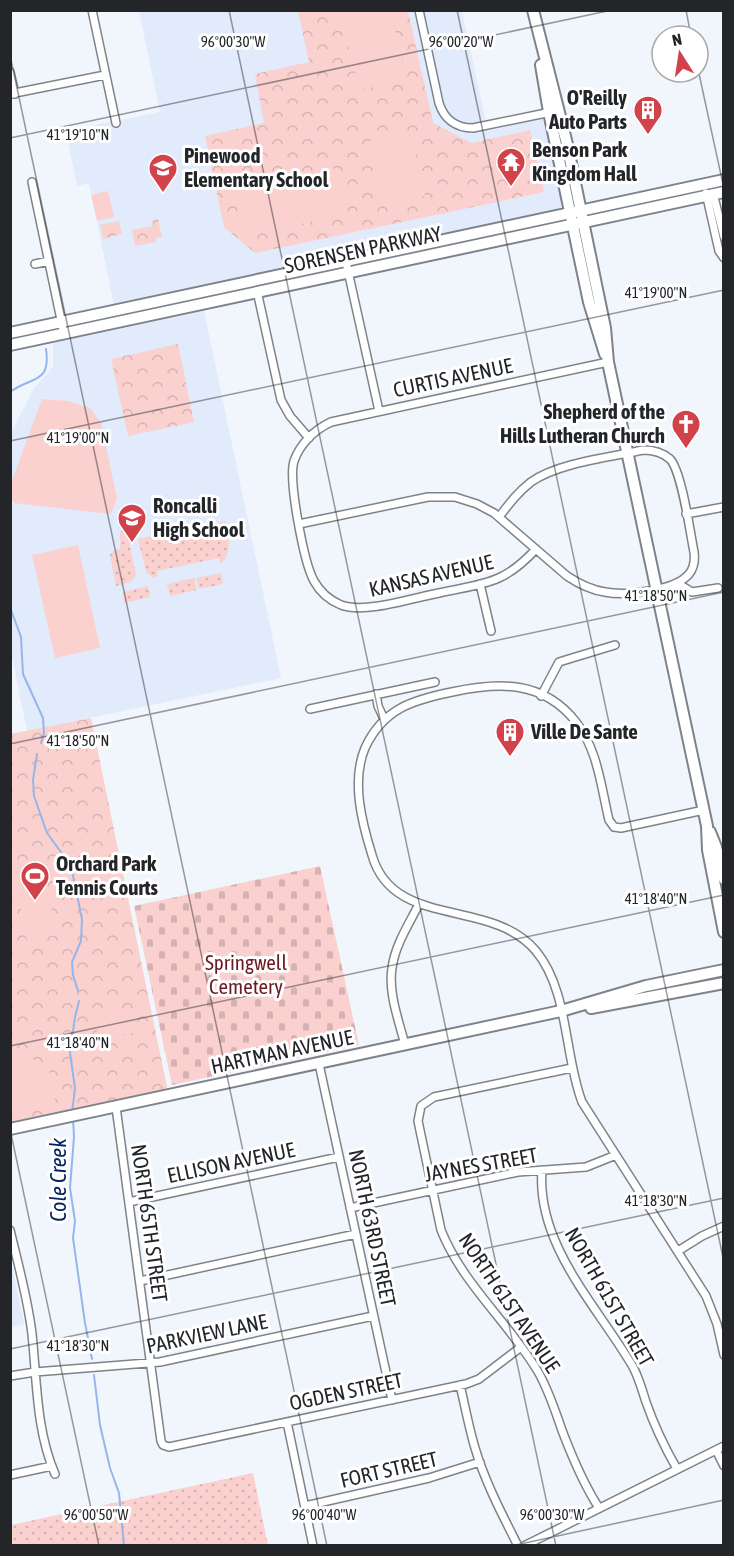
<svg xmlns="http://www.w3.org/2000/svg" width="734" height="1556" font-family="'Asap Condensed',sans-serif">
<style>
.built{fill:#e1ebfb}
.grass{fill:url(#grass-dots)}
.cemetery{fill:url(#cemetery-stones)}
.park{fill:url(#park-crowns)}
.garden{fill:#fad1cf}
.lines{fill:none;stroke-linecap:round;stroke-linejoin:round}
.stream{stroke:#96b6eb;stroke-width:2}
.street-casing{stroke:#7e838b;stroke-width:10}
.secondary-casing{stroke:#7e838b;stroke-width:14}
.primary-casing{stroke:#7e838b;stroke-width:14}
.street{stroke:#fff;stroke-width:7}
.secondary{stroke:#fff;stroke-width:10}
.primary{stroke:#fff;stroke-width:10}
.ticks{fill:none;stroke:#232529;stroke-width:1.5;stroke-opacity:0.45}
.labels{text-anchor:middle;stroke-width:6;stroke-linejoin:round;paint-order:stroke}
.poi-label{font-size:21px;font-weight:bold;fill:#232529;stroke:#fff;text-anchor:start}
.street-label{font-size:21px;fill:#232529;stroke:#fff}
.park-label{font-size:21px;fill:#6c1a21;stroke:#fff}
.water-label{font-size:22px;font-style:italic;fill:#032461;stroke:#fff}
.ticks-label{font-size:15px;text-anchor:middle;fill:#232529;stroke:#fff;stroke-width:6;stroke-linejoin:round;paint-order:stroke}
</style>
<defs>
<pattern id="grass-dots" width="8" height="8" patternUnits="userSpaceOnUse" patternTransform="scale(1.5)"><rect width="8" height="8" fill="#fad1cf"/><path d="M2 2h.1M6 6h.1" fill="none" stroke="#d6b3b2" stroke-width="1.8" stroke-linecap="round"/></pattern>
<pattern id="cemetery-stones" width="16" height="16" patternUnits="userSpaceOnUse" patternTransform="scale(1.5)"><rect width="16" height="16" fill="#fad1cf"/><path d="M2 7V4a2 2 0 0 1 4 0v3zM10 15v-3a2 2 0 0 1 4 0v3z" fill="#d6b3b2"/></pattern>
<pattern id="park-crowns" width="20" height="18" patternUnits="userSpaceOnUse" patternTransform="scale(1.5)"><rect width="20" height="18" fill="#fad1cf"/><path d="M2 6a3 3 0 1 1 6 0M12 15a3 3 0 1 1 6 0" fill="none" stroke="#d6b3b2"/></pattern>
</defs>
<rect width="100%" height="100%" fill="#f1f6fd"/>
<path class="built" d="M139,11H462L488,131L542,119L546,122L561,194V207L555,211L114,305L89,183L77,186L66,131L160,112Z
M204,311L281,678L27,731L11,652L10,435L34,388L53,367V343Z
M11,1261L24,1324L11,1327H10Z"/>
<path class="grass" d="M226,521C228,535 233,554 220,564L219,558L157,571L158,576L154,578L146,572L138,539Z
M126,525L136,575L131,582L116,586L110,555L113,551L120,549V532Z
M221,573L223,584L199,589L196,578Z
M194,578L197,590L170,596L167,584Z
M148,586L150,597L124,603L123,592Z
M253,1473L268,1545H11V1525Z"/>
<path class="cemetery" d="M320,866L359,1045L172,1085L134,906Z"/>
<path class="park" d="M298,11H408L433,123L472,143L530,130L544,192L255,253L224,227L205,136L264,123L255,74L309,62Z
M158,219L162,237L156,238V242L135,246L132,230L153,226L152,220Z
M119,221L122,234L103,239L100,225Z
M178,344L194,422L128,436L111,359Z
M91,718L168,1092L10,1126V734Z"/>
<path class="garden" d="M341,11H391L406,80L359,90Z
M411,133L425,196L382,206L368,142Z
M337,168L348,213L245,237L234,191Z
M108,191L114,217L97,221L91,195Z
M42,399L68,401L90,408L101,423L117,498L111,514L14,503L11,497V483Z
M78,545L100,648L55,658L32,555Z
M44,866L56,935L27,941L14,871Z
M131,1009L133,1033L98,1037L96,1012Z
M11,1044L49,1071L56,1104L11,1114Z"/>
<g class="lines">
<path class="stream" d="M10,392C32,376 51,384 46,349
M10,574L11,610L21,637L23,674L43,718L44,733L41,743
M37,754L33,780L34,796L47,833L71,866L82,919L81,941L72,962L73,975L78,991
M72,1113L75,1088L70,1053L75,1017L79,1001
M73,1119L74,1137L70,1188L75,1221L73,1238L85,1323L92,1359
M94,1375L100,1425L110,1468L119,1493L124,1546"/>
<g class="street-casing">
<path id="street" d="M92,10L116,123
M419,10L439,103C444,119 456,128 473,128L551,112
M10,72L15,94
M10,94L105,75
M32,182L64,334
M706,193L719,251L724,258
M713,193L724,237
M346,262L379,411
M35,264L49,261
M257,291L281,400L290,416L309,438
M686,514L724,507
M299,524L428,497H455L477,504L494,513L567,576C579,584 591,590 605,592C625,596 675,591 689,574C694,568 695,560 694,552C690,532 682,472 670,459C662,452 653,450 643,450C611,457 557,463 531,482C518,492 509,504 499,517
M536,549C503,585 484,583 439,593C413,598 365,614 341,605C329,600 320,592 314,581C304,563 288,480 294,461C300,444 314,430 331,422L608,362
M677,583L692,592L718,588
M480,584L491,631
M376,694L378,706L384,719
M541,696L559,662L615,645
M310,709L435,682
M704,810L621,828L614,827L609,820C601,787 598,750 576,722C543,680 499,682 452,692C412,700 383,709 365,748C351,781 362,823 372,855C393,930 491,897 536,951C569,991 564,1055 582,1102L706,1296L717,1324L724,1355
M405,1045C399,1021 388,993 392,968C395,945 409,924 419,904
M319,1064L392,1400
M572,1068L434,1097L421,1106L418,1121L441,1230C462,1283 508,1322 537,1370C549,1390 555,1411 563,1433C573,1459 584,1485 599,1508
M116,1107L161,1441L163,1445L169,1447L466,1384L479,1379L521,1347
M542,1170C536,1245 598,1307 633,1367C639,1378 642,1390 646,1402C654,1425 665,1448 677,1469
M129,1202L339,1157
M350,1208L518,1172L586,1167L616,1155
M10,1230C18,1264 28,1299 32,1334C37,1381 36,1430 55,1474
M678,1251L702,1236L724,1226
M140,1281L356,1234
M10,1376L35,1372L160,1362L373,1316
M460,1385C465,1406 469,1428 475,1448C485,1482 502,1514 518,1546
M287,1422L313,1546
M716,1450L724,1466
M10,1475L52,1466
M305,1506L429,1478L480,1462
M524,1546L724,1446"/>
</g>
<g class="secondary-casing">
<path id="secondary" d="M533,10L567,144L605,328L608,362L707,826L708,850L724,932
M541,65L549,112L589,302L605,354
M710,832L716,847L724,879
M591,1008L724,983
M10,1129L561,1011L646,986L724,970"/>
</g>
<g class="primary-casing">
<path id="primary" d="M10,333L724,180
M10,345L724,192"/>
</g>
<use href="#street" class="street"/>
<use href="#secondary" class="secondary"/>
<use href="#primary" class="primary"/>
</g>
<path class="ticks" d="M229,10L556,1546M457,10L724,1262M686,10L691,36M10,55L327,1546M698,69L724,189M10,138L612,10M10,441L724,290M10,744L724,592M10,1046L724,895M10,1129L99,1546M10,1349L724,1198M511,1546L724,1500"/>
<defs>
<g id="building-pin" transform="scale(1.5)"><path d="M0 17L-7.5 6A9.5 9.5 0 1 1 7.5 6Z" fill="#d2424b" stroke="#fff"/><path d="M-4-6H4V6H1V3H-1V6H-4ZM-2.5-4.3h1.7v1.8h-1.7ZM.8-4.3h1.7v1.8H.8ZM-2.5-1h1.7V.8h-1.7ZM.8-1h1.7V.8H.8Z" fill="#fff"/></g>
<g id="temple-pin" transform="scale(1.5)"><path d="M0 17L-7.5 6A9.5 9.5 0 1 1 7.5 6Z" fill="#d2424b" stroke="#fff"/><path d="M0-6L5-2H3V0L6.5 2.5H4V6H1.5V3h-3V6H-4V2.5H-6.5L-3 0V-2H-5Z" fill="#fff"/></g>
<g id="school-pin" transform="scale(1.5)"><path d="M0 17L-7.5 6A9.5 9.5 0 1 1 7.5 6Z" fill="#d2424b" stroke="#fff"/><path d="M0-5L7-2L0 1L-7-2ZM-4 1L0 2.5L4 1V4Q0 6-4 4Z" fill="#fff"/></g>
<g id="church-pin" transform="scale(1.5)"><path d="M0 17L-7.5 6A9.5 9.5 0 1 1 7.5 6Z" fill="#d2424b" stroke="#fff"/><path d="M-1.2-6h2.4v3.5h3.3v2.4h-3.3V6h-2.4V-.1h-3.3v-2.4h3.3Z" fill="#fff"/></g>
<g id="stadium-pin" transform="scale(1.5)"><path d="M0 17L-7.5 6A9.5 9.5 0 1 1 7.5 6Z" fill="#d2424b" stroke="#fff"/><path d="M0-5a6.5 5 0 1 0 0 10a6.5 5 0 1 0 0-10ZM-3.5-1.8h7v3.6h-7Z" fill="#fff"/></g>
</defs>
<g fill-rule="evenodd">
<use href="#building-pin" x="648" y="110"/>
<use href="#temple-pin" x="511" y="162"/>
<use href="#school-pin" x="163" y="168"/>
<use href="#church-pin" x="686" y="424"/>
<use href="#school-pin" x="132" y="518"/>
<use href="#building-pin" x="510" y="732"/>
<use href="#stadium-pin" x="35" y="876"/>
</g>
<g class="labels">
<g class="poi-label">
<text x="627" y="105" text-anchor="end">O'Reilly<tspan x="627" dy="24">Auto Parts</tspan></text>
<text x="532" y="157">Benson Park<tspan x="532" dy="24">Kingdom Hall</tspan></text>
<text x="184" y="163">Pinewood<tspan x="184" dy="24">Elementary School</tspan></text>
<text x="665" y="419" text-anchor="end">Shepherd of the<tspan x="665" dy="24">Hills Lutheran Church</tspan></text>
<text x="153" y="513">Roncalli<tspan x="153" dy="24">High School</tspan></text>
<text x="531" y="739">Ville De Sante</text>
<text x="56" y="871">Orchard Park<tspan x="56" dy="24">Tennis Courts</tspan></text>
</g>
<g class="street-label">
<text transform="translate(363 250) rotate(-12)" y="7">SORENSEN PARKWAY</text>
<text transform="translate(453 378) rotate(-12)" y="7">CURTIS AVENUE</text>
<text transform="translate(431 576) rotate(-13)" y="7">KANSAS AVENUE</text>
<text transform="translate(282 1052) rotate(-12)" y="7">HARTMAN AVENUE</text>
<text transform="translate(231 1163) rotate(-12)" y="7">ELLISON AVENUE</text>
<text transform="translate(481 1165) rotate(-10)" y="7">JAYNES STREET</text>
<text transform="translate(149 1223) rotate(82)" y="7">NORTH 65TH STREET</text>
<text transform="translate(372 1228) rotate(78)" y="7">NORTH 63RD STREET</text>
<text transform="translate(609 1297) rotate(60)" y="7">NORTH 61ST STREET</text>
<text transform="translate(509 1303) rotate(56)" y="7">NORTH 61ST AVENUE</text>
<text transform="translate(207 1334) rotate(-12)" y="7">PARKVIEW LANE</text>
<text transform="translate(346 1392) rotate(-12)" y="7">OGDEN STREET</text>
<text transform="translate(389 1470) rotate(-13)" y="7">FORT STREET</text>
</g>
<g class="park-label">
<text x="246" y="970">Springwell<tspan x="246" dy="24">Cemetery</tspan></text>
</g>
<g class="water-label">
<text transform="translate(58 1180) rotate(-90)" y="8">Cole Creek</text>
</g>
</g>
<g class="ticks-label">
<text x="233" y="47">96°00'30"W</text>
<text x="461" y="47">96°00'20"W</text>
<text x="78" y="140">41°19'10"N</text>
<text x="656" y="298">41°19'00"N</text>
<text x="78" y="443">41°19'00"N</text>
<text x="656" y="601">41°18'50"N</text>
<text x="78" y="746">41°18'50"N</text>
<text x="656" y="904">41°18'40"N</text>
<text x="78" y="1048">41°18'40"N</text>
<text x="656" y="1206">41°18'30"N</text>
<text x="78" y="1351">41°18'30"N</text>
<text x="96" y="1520">96°00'50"W</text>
<text x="324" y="1520">96°00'40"W</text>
<text x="552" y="1520">96°00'30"W</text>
</g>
<rect width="734" height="1556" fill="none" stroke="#232529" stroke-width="24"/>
<g transform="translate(680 54) rotate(348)"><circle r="28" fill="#ffffff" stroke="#a7a8a9" stroke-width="1.5"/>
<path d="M0-4.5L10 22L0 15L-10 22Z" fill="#d2424b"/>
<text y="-9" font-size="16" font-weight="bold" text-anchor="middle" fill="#232529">N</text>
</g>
</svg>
